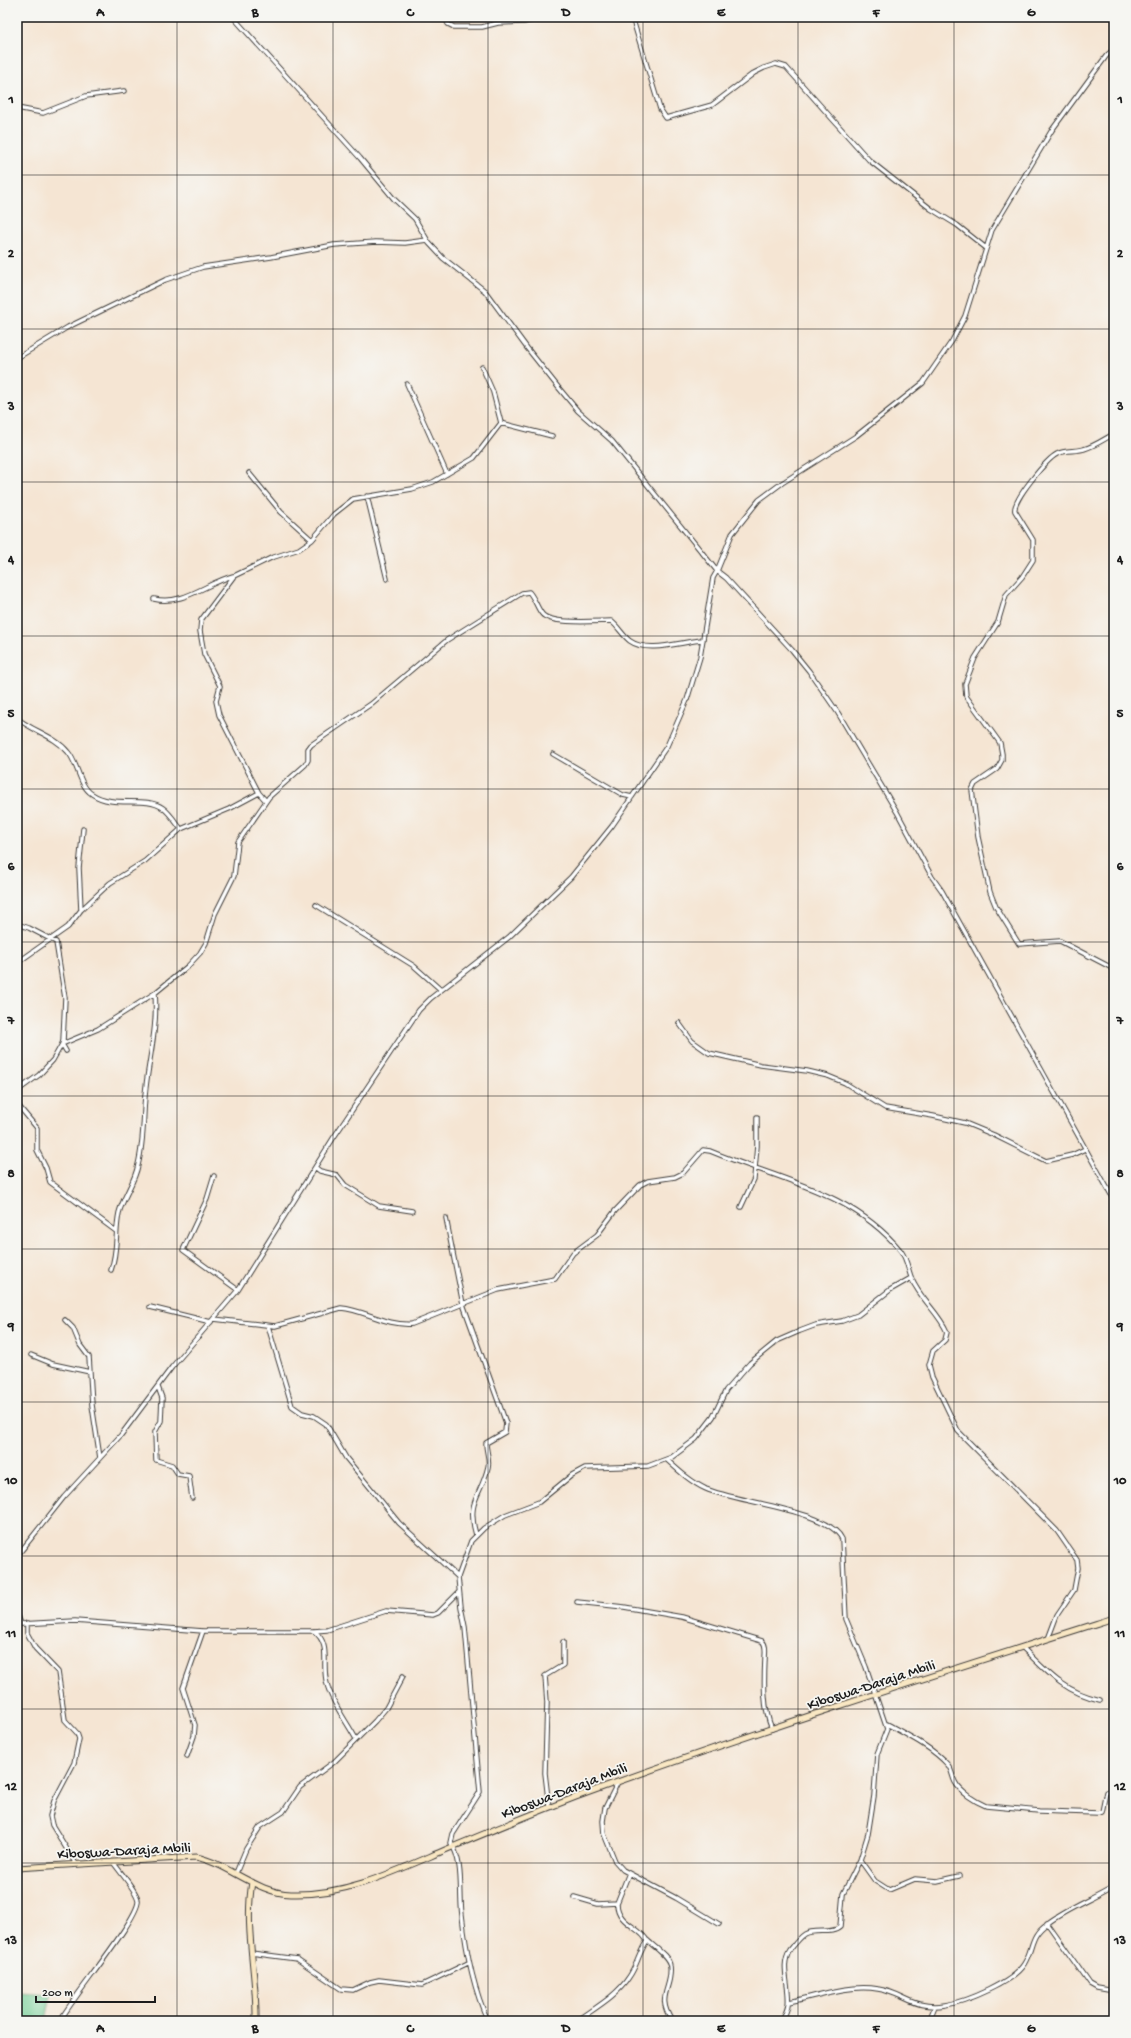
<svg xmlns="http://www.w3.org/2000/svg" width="1131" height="2038" font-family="'Gochi Hand',sans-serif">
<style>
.green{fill:#73ce95;stroke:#487558}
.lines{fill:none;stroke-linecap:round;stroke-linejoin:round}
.street-casing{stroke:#3d3a37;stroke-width:5.5}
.secondary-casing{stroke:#3d3a37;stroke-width:7}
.street{stroke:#fff;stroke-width:3.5}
.secondary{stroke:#f9e7c3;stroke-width:5}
.grid{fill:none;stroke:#1c1c1c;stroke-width:1;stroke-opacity:0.55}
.labels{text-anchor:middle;stroke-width:3.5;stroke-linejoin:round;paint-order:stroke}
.street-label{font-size:15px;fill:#1c1c1c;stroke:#f6f6f2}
.neatline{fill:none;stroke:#1c1c1c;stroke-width:1.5}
.grid-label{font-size:13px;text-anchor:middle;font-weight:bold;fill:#1c1c1c}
</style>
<rect width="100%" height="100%" fill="#f6f6f2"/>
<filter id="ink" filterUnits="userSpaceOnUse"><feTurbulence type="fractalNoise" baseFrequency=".025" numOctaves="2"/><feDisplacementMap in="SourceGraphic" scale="8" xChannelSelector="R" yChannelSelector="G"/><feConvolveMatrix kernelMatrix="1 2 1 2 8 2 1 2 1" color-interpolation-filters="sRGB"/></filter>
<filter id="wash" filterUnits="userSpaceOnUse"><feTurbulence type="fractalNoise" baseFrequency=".012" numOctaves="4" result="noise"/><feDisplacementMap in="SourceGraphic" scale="16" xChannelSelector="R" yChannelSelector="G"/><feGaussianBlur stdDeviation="0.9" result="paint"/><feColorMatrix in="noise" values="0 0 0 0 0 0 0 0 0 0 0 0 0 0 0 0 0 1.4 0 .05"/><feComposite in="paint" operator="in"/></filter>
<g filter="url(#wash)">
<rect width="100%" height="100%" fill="#f5e5d3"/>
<path class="green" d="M17,1992L51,1994L46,2021H17Z"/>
</g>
<g filter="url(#ink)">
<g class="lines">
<g class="street-casing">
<path id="street" d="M233,17L360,158L394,199L415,219L429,243L443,258L485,291L527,348L558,387L578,411L612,441L717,571L726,578L792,650L809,671L838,713L897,812L932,877L942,891L1114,1200
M445,17L448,24L454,27H482L498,23L524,22L546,17
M632,17L660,109L666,118L712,105L754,73L764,68L776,64L786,67L869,160L931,209L957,225L986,248
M17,108L43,113L86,96L124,91
M17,358L68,327L165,280L203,267L271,257L334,245L376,242L405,243L427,240
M407,384L447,474
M501,423L552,436
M1114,434C1104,439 1095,446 1084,449C1075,452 1065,449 1057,454C1047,459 1012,501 1015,511L1033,540V560L1022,577L1006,595L998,622L975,658L965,684L966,696L1000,743L1002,754V760L997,769L975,784L972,790L978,837L990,892L996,907L1019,944L1060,941L1114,969
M249,473L281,512L312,540
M367,496L387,579
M154,599C183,606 206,583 233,576
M17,718C32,731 55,736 68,752C78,763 79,786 92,794C114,809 144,795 163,808C170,813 176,823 181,829
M553,754L623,795L632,797
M266,801L259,793L219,715L216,701L220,686L204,654L200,631L201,620L234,576L271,558L299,549L312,540L334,514L353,499L412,489L433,482L474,458L501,423L493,392L482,367
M316,905L414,966L441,990
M81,910L79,868L83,829
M17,924L29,928L56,942L65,998L63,1041L62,1044L66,1051
M17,963L68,927L81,910L110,883L145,861L181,829L229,809L259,793
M679,1023L692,1041L709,1053L761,1065L807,1071L828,1076L845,1083L885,1108L933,1116L965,1123L994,1135L1046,1161L1072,1155L1085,1149
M17,1091L39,1075L53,1060L62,1044L98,1029L155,993L188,966L200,953L206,943L215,914L234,876L238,842L269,797L305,765L308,760V749L311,745L371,704L447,640L522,593L529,592C535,599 537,608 542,614C551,625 597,621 611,621C618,626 623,636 630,641C648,654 683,641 703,640
M17,1104L37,1128V1150L46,1168L50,1182L116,1231
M316,1168L320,1171L337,1175L345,1185L379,1206L412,1211
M214,1176L207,1199L183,1250L238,1290
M741,1207L754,1179L757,1146V1117
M446,1218L463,1304L506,1423L505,1432L486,1443C486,1452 490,1459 488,1467C481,1497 466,1500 476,1535
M111,1270C118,1251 115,1232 119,1213C123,1197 135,1182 138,1165C144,1142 143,1119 145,1096C148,1060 158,1030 155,993
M150,1307L211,1322
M214,1319L275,1326L341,1308C365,1310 386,1326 412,1324L498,1290L555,1279L573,1253L597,1235L615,1211L640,1185L648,1181L675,1177L683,1173L703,1150L710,1151C777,1179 852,1191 901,1251C909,1262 908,1276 916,1287C925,1303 940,1315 947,1332L945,1340L933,1351L929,1365L932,1377L958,1431L1057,1531L1077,1560L1078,1568L1074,1590L1057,1615L1048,1639
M65,1320L73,1328L80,1345L89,1357L92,1405L100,1458
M268,1326L292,1406L302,1413L314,1416L326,1424L346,1458L399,1523L458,1577
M31,1355L53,1364L90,1372
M158,1387L162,1398L161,1421L155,1432L156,1460L172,1465L178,1474L189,1476L192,1498
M667,1460C679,1471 691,1482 706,1489C736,1502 829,1510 842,1539L846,1619L866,1667L887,1729L877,1754L874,1796L868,1834L860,1860L843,1894L840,1927C832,1935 815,1928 805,1934C799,1938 794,1945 790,1950C776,1971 800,2001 780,2021
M17,1556L64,1497L121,1435L172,1367L238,1290L334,1137L419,1010L431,998L509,937L571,877L612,826L667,746L687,700L700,657L713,578L717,571L732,534L759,500L782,483L856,436L923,383L952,341L965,316L992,230L1052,130L1107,55L1114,49
M577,1602L624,1607L682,1617L762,1641C767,1645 765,1653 765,1659C764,1681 763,1709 772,1729
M17,1613L21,1624L17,1625
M27,1623V1633L35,1648L58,1672L65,1720L77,1733L79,1739L74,1763L54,1801L50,1816L52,1825L76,1864
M21,1624L75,1621L203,1631H314L327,1630L386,1611L433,1615L438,1613L459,1592
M314,1631C332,1645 321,1664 327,1684C332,1703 347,1722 356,1739
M1022,1647C1047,1672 1064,1692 1100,1700
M887,1724C907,1735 932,1747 948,1765C952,1770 952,1776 955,1782C960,1792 976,1802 986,1806L1039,1811L1098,1813L1102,1812L1106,1792L1114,1789
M187,1756L194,1736L195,1725L183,1688L203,1631
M618,1782L605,1808L603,1821L604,1834L615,1861L623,1870L676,1898L719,1924
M549,1807L545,1773L547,1702L545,1676L563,1665V1642
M860,1860L875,1881L889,1890L915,1879L937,1881L959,1876
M236,1873L246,1849L260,1827L283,1812L300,1787L334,1762L375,1721L386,1708L403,1676
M574,1897L598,1904L617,1903
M1047,1923L1090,1984L1097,1988L1114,1991
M647,1940C654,1947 669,1956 670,1966C673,1989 655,1995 672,2021
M251,1953L297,1959L341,1989L353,1990L370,1982L379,1980L422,1985L468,1963
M789,2002C817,1996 849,1984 878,1989C905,1993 913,2010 945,2005C965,2002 1013,1982 1024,1964C1034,1948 1029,1936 1048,1923C1068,1908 1093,1899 1114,1886
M60,2021C71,1999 141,1916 138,1900C137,1891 119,1871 113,1862
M488,2021C473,1988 466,1951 462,1915C459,1891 464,1863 451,1843L453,1834L480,1792L465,1627L461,1607L458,1577L471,1541L484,1528L505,1515L539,1502L572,1475L585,1468L648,1466L672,1457L696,1439L713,1417L726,1390L750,1363L777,1341L800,1331L816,1325L842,1321L858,1315L890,1290L911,1278
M577,2021C595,2008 617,1996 629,1977C637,1966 639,1952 647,1941C641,1927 617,1924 617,1903L629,1873
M929,2021L935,2006"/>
</g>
<g class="secondary-casing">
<path id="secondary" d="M17,1868L196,1857C229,1864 257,1893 291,1894C345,1896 396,1871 445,1850C488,1832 532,1814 576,1797C753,1732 934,1675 1114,1618
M252,1882C244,1929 257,1974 256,2021"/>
</g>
<use href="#street" class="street"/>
<use href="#secondary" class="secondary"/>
</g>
</g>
<path class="grid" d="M177,17V2021M333,17V2021M488,17V2021M643,17V2021M798,17V2021M954,17V2021M17,175H1114M17,329H1114M17,482H1114M17,636H1114M17,789H1114M17,942H1114M17,1096H1114M17,1249H1114M17,1402H1114M17,1556H1114M17,1709H1114M17,1863H1114"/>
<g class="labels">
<g class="street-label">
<text transform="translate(871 1684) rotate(-18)" y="5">Kiboswa-Daraja Mbili</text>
<text transform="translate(564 1790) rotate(-21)" y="5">Kiboswa-Daraja Mbili</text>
<text transform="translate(124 1850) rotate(-3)" y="5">Kiboswa-Daraja Mbili</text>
</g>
</g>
<rect width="1131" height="2038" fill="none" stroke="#f6f6f2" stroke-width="44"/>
<path d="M36 1996v6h119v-6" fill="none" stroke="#1c1c1c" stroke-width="2"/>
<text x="42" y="1996" font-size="12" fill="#1c1c1c" stroke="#f6f6f2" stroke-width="3" paint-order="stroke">200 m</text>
<rect x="22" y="22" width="1087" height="1994" class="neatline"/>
<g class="grid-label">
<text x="100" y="16">A</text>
<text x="255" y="16">B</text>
<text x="410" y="16">C</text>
<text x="566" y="16">D</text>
<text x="721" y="16">E</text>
<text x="876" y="16">F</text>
<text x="1031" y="16">G</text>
<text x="11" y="103">1</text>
<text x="1120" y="103">1</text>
<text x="11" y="257">2</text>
<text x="1120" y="257">2</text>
<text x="11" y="410">3</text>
<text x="1120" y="410">3</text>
<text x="11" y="563">4</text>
<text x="1120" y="563">4</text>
<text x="11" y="717">5</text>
<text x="1120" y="717">5</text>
<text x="11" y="870">6</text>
<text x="1120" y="870">6</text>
<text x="11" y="1024">7</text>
<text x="1120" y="1024">7</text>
<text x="11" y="1177">8</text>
<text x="1120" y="1177">8</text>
<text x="11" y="1330">9</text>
<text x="1120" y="1330">9</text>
<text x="11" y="1484">10</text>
<text x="1120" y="1484">10</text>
<text x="11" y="1637">11</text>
<text x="1120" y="1637">11</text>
<text x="11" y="1790">12</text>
<text x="1120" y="1790">12</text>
<text x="11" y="1944">13</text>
<text x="1120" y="1944">13</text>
<text x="100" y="2032">A</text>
<text x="255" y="2032">B</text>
<text x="410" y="2032">C</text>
<text x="566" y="2032">D</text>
<text x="721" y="2032">E</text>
<text x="876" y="2032">F</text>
<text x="1031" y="2032">G</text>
</g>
</svg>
